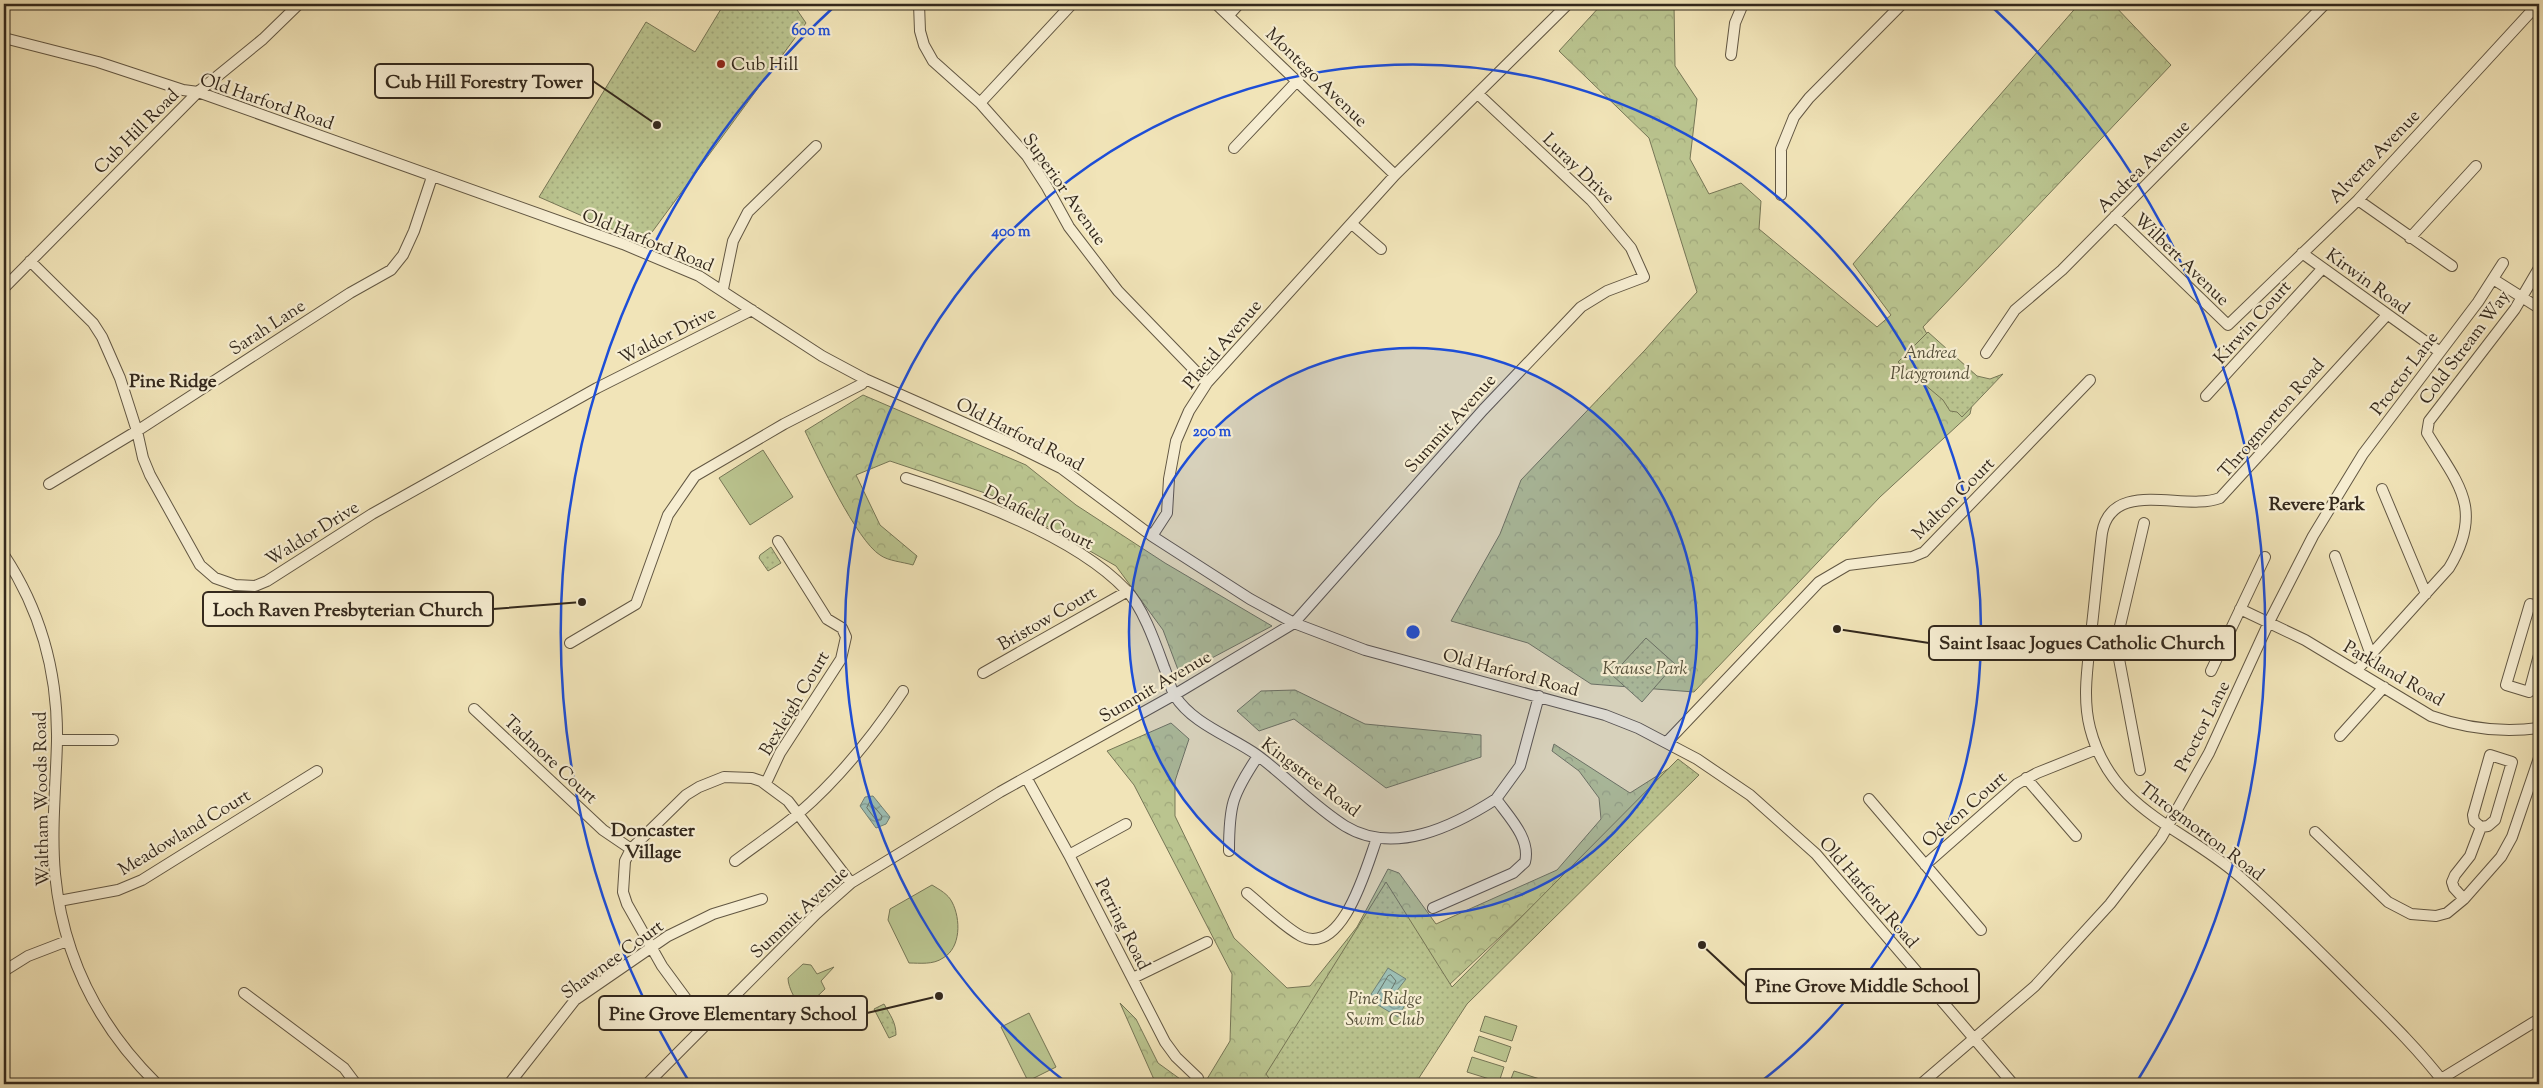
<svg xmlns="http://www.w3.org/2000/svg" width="2543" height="1088" font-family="'Sorts Mill Goudy',serif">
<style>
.grass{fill:#bac48f;stroke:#767656}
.forest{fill:url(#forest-crowns);stroke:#767656}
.park{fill:url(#park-dots);stroke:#767656}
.water{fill:url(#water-waves);stroke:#728277}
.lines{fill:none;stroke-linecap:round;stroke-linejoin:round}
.shore{stroke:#687368;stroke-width:1}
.minor-casing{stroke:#625743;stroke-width:12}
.minor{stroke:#f6edd1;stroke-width:10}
.ring{fill:none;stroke:#1d4ed8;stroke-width:2.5}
.poi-dot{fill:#8f2418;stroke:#f6edd1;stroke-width:2}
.labels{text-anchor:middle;stroke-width:4.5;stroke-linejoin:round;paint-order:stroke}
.poi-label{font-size:18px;fill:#33281c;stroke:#f6edd1;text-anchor:start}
.street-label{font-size:18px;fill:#33281c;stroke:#f6edd1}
.park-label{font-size:18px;font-style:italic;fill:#554f39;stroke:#f6edd1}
.neighbourhood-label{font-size:19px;font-weight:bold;fill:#33281c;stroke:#f6edd1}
.centre{fill:#1d4ed8;stroke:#f6edd1;stroke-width:2.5}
.ring-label{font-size:15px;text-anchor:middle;font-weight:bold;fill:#1d4ed8;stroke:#f6edd1;stroke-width:4.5;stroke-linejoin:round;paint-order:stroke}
.leader{fill:none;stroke:#33281c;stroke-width:2}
.callout-dot{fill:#33281c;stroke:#f6edd1;stroke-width:2}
.callout{fill:#f6edd1;stroke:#33281c;stroke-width:2}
.callout-label{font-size:19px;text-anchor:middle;font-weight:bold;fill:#33281c}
</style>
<defs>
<pattern id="forest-crowns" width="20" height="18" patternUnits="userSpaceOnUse" patternTransform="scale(1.25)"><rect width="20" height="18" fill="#bac48f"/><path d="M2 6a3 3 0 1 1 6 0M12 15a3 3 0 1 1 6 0" fill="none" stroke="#a0a87b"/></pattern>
<pattern id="park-dots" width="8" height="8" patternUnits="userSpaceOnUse" patternTransform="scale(1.25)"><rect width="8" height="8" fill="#bac48f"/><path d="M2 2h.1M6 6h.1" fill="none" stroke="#a0a87b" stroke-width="1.8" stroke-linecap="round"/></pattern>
<pattern id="water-waves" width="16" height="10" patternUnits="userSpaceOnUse" patternTransform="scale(1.25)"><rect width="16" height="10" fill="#9cbeb4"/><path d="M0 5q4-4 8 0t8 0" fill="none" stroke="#809a92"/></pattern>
</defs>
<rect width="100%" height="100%" fill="#f1e4b8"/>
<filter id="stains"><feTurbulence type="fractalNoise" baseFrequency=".004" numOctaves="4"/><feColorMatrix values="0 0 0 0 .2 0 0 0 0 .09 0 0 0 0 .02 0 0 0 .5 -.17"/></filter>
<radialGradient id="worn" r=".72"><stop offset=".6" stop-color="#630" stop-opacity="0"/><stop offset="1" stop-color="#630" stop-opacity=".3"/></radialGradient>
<path class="grass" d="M763,450L793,497L750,525L719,478Z
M932,885C940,890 948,894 952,902C961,919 961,948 943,958C933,965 920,963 909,963L888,920L890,909Z
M803,964L811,965L817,974L834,967L821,981L825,989L805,1008C797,1005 788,988 788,978Z
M1029,1013L1056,1067L1028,1081L1001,1027Z
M1485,1016L1517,1026L1512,1041L1480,1031Z
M1479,1036L1511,1047L1506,1062L1474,1051Z
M1472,1057L1504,1067L1499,1082L1467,1072Z
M1514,1071L1543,1080L1542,1084H1509Z"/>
<path class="forest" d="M1602,4H1674L1675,66L1697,99L1690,159L1709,194L1741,183L1761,201L1759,229L1877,327L1891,315L1853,264L2079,4H2113L2171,65L1923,327L1945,365L1974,395L1970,414L1880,497L1694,692L1591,684L1528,643L1451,621L1500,534L1521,480L1645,350L1697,292L1649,138L1559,51Z
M863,395L1026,465L1076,505L1165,563L1272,626L1180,675L1163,630L1116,566L994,496L890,461L856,475L880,525L917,556L913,565C903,562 888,561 880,555C857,541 818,458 805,431Z
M1295,690L1365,724L1481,735V757L1386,788L1294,719L1259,731L1237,711L1261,691Z
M1171,723L1189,739L1175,781V816L1234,938L1287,988L1310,986L1357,927L1388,869L1399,873L1436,924L1557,870L1601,819L1599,798L1579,771L1552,751L1554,744L1630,793L1671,767L1571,870L1448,986L1279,1084H1204L1230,1041L1232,974L1134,785L1107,751Z
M1120,1003L1136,1019L1158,1063L1187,1084H1156Z"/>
<path class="park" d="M724,4H793L806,23L644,243L539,197L646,22L695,52Z
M1928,332L1977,376L1990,379L2003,374L1962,417L1957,412L1950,411L1943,400L1898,362Z
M771,547L781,563L768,571L759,558L760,555Z
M1646,638L1675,664L1642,702L1612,675Z
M1678,759L1699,775L1467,1004L1415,1084H1273L1266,1074L1386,882L1452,987Z
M884,1004C890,1015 896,1022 896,1035L889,1038L874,1009Z"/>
<path class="water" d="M873,796L890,817L886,824L876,828L860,806L865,797Z
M1388,968L1406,979L1392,997L1405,1005L1398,1017L1368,999Z"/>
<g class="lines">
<path class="shore" d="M870,802L882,816L881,820H876L867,808Z
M1391,975L1396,981L1388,995L1389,1002L1386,1004L1376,996L1388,976Z"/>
<g class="minor-casing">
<path id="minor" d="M919,4L920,31L924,45L933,61L980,103L1027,156L1047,187L1069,227L1118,291L1207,383
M1216,4L1395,175
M1229,15L1239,4
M4,38L98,62L183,90L198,92L623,244L699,276L822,356L865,379L1012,444L1061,468L1152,536L1250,599L1294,623L1365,650L1605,715L1638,728L1697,759L1750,795L1816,854L2013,1084
M1731,55L1735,23L1743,4
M980,103L1072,4
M1234,148L1298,80
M1781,195V149L1794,117L1809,98L1902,4
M2358,200L2452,266
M2115,216L2228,325L2358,200L2538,4
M1352,224L1381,249
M2410,238L2476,166
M2302,253L2440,352
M30,261L93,323L102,337L120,378L137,431L143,458L150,475L200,565L215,578L235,585L255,586L267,581L372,514L597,388L752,310
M2493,279L2539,308
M4,288L198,92L263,39L299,4
M723,289L733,241L748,212L816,146
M2387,315L2220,498C2185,512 2112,477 2102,533C2098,566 2095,600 2091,634C2088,665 2082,697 2090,728C2111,810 2181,826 2238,875C2276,908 2312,944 2347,979C2381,1013 2416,1046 2445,1084
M1986,353L2015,310L2062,270L2325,4
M2206,396L2322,269
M906,478C975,500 1076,537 1126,590C1143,607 1156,645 1164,667C1168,676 1170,688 1175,696C1193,724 1230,736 1257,755C1287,777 1313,806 1345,826C1394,856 1454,826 1496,799
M49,484L137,431L350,293L391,270L403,255L414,231L432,177
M2382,489L2426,594
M1152,536L1167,513L1169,479L1176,441L1189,411L1207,383L1395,175L1568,4
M4,555C41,611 58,674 57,741C56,785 51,830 55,874C63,957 98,1026 157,1084
M2335,556L2371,655
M2539,607L2530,604L2506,685L2529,692L2539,655
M2240,609L2305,640L2431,716C2467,729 2501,733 2539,728
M2090,641L2116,643
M570,643L636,604L668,515L695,476L784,424L862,384L865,379
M2357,670L2449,568C2485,508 2457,483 2427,433L2429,421L2515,309L2539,268
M2211,671L2265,557
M983,673L1128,591
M474,709L603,830L631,849
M2340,736L2384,687
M57,740H113
M1667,742L1819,582L1848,565L1912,557L1924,552L2090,380
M2140,770L2116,643L2144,523
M2026,778L2076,836
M1027,779L1069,855L1165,1042L1176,1057L1198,1078
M766,783L780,753L841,659L846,637L842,628L827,619L778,541
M1869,799L1981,930
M2315,832L2388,902L2411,914L2436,916L2447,913L2464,899L2501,857L2512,837L2539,758
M1229,851C1229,805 1232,795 1258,756
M1069,855L1126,824
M735,861C756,845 779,830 799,813C841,777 873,736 903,691
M1925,865L2017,784L2037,773L2097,749
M1247,893C1263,906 1284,927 1301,936C1343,957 1367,865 1377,838
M2464,899L2454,888L2452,882L2455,875L2470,856L2481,827L2474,821L2473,815L2490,755L2512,762L2495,820L2488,826L2481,827
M59,901L118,890L142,880L317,771
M1433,908L1513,873L1525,862C1531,839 1509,817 1496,799L1520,766L1539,696
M4,971L28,956L67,941
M1133,978L1207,942
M244,993L344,1068L356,1084
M709,1021L687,1000L662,966L627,904L623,892L625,861L631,849L686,795L699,787L724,777L752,778L761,781L788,801L851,883
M2441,1079L2539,1019
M509,1084L575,1000L668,936L713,914L762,899
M647,1084L816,914L851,883L1000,792L1174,695L1294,623L1483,410L1581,307L1607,291L1644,277L1631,248L1591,200L1478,94
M1921,1084L2035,986L2110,904L2161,838L2209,753L2269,622L2313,536L2363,454L2478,302L2503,263"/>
</g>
<use href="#minor" class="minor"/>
</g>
<circle cx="1413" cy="632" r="284" fill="#1d4ed8" fill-opacity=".12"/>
<g class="ring">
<circle cx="1413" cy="632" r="284"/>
<path d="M1067 1083A568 568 0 1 1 1759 1083"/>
<path d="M690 1083A852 852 0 0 1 837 4M1989 4A852 852 0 0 1 2136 1083"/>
</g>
<circle class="poi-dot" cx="721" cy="64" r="5"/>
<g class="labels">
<g class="poi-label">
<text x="731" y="70">Cub Hill</text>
</g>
<g class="street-label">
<text transform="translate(1317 77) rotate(44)" y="6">Montego Avenue</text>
<text transform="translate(267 101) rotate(19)" y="6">Old Harford Road</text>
<text transform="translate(136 131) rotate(-45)" y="6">Cub Hill Road</text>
<text transform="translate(2374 156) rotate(-46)" y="6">Alverta Avenue</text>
<text transform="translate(2143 166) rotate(-45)" y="6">Andrea Avenue</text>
<text transform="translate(1579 168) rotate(44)" y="6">Luray Drive</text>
<text transform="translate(1065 189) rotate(55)" y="6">Superior Avenue</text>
<text transform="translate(648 240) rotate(22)" y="6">Old Harford Road</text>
<text transform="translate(2182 259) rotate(44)" y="6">Wilbert Avenue</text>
<text transform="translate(2368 281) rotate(36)" y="6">Kirwin Road</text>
<text transform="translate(2252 322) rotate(-48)" y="6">Kirwin Court</text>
<text transform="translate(267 327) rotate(-33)" y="6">Sarah Lane</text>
<text transform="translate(667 335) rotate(-27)" y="6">Waldor Drive</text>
<text transform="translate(1222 344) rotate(-50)" y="6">Placid Avenue</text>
<text transform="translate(2464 347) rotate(-53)" y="6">Cold Stream Way</text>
<text transform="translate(2404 373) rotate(-53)" y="6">Proctor Lane</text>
<text transform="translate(2271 418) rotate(-49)" y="6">Throgmorton Road</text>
<text transform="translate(1450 423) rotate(-48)" y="6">Summit Avenue</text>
<text transform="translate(1020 434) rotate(27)" y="6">Old Harford Road</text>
<text transform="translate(1953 498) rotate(-45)" y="6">Malton Court</text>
<text transform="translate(1039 517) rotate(27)" y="6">Delafield Court</text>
<text transform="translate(312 533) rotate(-32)" y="6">Waldor Drive</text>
<text transform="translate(1047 618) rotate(-30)" y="6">Bristow Court</text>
<text transform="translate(1511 672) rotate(15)" y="6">Old Harford Road</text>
<text transform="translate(2394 673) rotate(30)" y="6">Parkland Road</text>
<text transform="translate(1155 686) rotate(-30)" y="6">Summit Avenue</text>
<text transform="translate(794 703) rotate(-59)" y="6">Bexleigh Court</text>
<text transform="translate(2202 726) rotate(-63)" y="6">Proctor Lane</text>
<text transform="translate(551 759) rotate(43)" y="6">Tadmore Court</text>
<text transform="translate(1311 777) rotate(37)" y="6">Kingstree Road</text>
<text transform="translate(41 799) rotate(-91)" y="6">Waltham Woods Road</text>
<text transform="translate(1964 809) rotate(-41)" y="6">Odeon Court</text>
<text transform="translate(2202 831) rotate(37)" y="6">Throgmorton Road</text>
<text transform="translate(184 832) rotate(-31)" y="6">Meadowland Court</text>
<text transform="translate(1869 892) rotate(49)" y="6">Old Harford Road</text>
<text transform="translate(799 912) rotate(-43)" y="6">Summit Avenue</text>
<text transform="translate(1123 924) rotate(63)" y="6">Perring Road</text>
<text transform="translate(612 959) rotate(-36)" y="6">Shawnee Court</text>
</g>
<g class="park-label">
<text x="1930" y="358">Andrea<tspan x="1930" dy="21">Playground</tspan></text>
<text x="1645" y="674">Krause Park</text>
<text x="1385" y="1004">Pine Ridge<tspan x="1385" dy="21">Swim Club</tspan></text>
</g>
<g class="neighbourhood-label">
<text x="173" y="387">Pine Ridge</text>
<text x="2317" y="510">Revere Park</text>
<text x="653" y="836">Doncaster<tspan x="653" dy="22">Village</tspan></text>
</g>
</g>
<circle cx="1413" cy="632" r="8" class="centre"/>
<g class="ring-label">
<text x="811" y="35">600 m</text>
<text x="1011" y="236">400 m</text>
<text x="1212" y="436">200 m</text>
</g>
<path class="leader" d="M657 125L593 81M582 602L493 609M1837 629L1929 643M1702 945L1746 986M939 996L867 1013"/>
<g class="callout-dot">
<circle cx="657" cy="125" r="5"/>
<circle cx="582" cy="602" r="5"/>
<circle cx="1837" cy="629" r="5"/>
<circle cx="1702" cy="945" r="5"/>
<circle cx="939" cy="996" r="5"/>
</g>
<g class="callout">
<rect x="375" y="64" width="218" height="34" rx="5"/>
<rect x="203" y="592" width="290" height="34" rx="5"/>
<rect x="1929" y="626" width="306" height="34" rx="5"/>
<rect x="1746" y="969" width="233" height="34" rx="5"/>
<rect x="599" y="996" width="268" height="34" rx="5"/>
</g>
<g class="callout-label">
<text x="484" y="88">Cub Hill Forestry Tower</text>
<text x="348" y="616">Loch Raven Presbyterian Church</text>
<text x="2082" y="649">Saint Isaac Jogues Catholic Church</text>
<text x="1862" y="992">Pine Grove Middle School</text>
<text x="733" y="1020">Pine Grove Elementary School</text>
</g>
<rect width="2543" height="1088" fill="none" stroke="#f1e4b8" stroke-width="20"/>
<rect x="5" y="5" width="2533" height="1078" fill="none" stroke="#33281c" stroke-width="2.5"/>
<rect x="10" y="10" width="2523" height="1068" fill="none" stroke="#33281c"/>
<rect width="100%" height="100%" filter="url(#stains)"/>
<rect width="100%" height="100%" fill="url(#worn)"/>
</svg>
